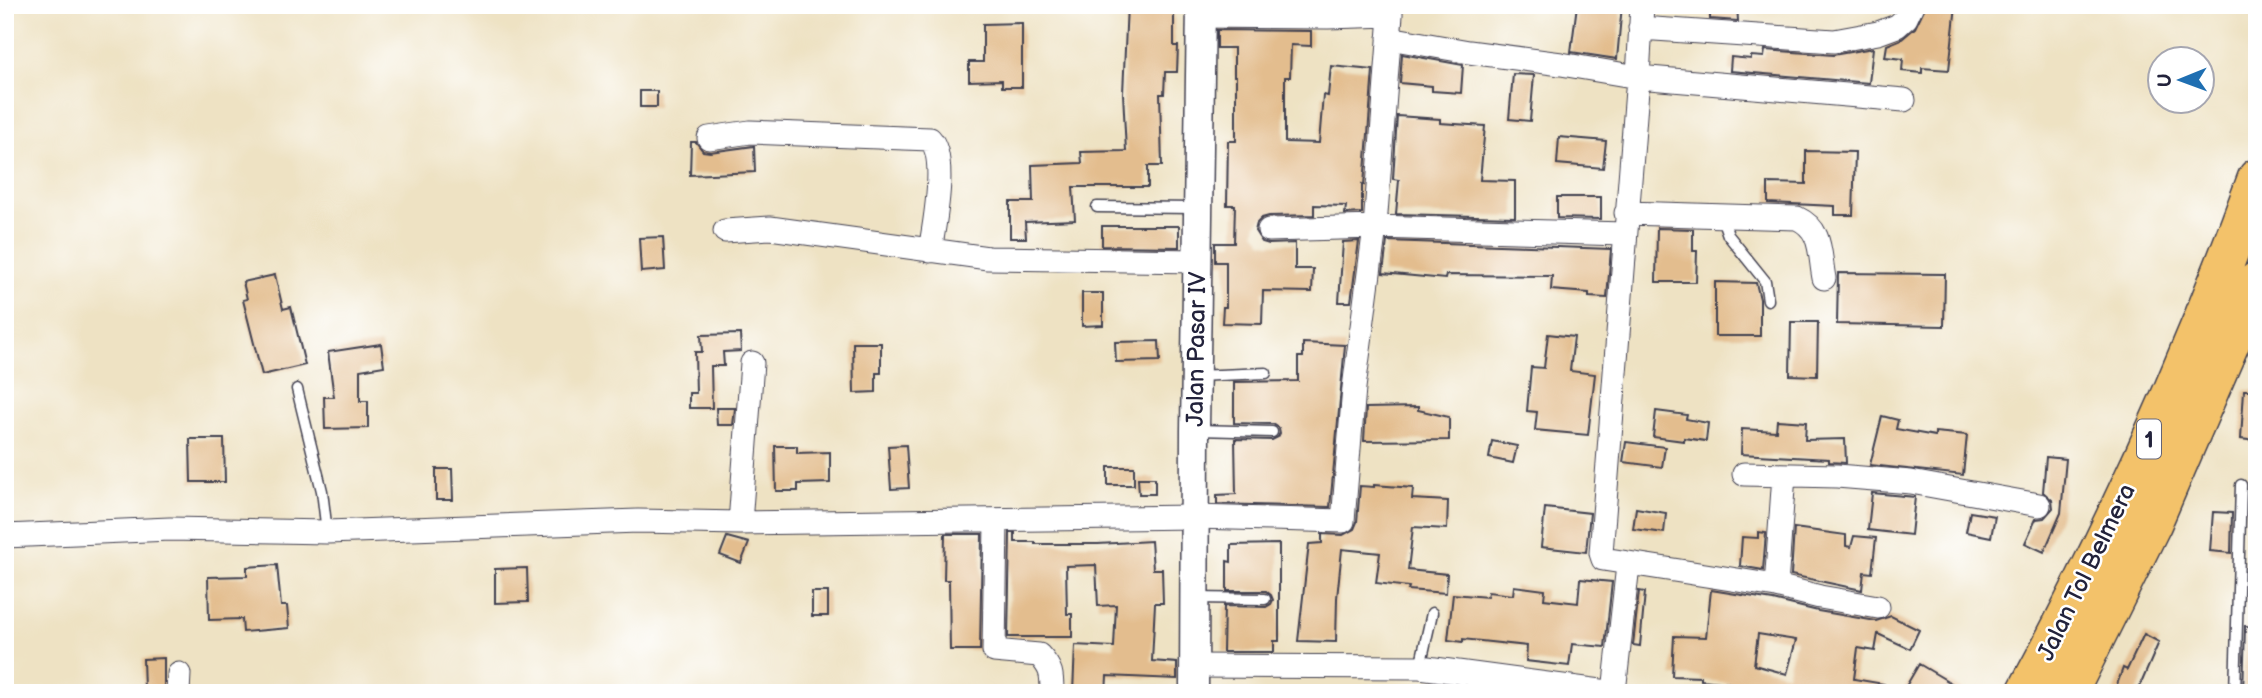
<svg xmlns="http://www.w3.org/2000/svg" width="2262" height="698" font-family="'Balsamiq Sans',sans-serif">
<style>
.building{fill:#e3bd8e;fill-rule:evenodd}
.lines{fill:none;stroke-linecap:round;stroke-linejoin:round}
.service-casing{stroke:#413f4f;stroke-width:13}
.minor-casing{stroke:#413f4f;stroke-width:25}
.tertiary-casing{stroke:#413f4f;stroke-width:31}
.motorway-casing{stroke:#413f4f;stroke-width:41}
.service{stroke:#fff;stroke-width:10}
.minor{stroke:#fff;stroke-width:23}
.tertiary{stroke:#fff;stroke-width:28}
.motorway{stroke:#f3c26a;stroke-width:38}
.labels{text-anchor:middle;stroke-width:5;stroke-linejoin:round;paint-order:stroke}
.shield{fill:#fff;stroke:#646476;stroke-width:2}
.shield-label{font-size:23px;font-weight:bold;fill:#22223b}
.street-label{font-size:24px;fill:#22223b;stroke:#fff}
</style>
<rect width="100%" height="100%" fill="#fff"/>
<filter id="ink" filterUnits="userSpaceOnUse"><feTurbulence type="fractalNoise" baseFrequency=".0143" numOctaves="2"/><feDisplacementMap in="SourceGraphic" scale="14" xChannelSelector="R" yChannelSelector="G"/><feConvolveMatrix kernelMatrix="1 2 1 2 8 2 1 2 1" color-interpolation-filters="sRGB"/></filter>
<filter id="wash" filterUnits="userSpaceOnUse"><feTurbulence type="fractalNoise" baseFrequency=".00686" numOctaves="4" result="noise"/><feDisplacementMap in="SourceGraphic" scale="28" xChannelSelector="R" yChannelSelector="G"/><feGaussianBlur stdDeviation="1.57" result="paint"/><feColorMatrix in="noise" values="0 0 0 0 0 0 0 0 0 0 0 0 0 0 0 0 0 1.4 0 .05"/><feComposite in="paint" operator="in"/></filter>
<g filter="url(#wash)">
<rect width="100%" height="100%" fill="#eee2c3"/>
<g id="blocks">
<path class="building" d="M1127,5H1174V46H1178L1177,72H1165L1164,94H1160L1162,166H1148V187H1073L1075,220L1025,222L1026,238H1010V202H1033L1032,165L1082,163L1081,152L1126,151L1123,93Z
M1577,5H1622L1617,59L1571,52Z
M1710,5H1737L1738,21L1710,19Z
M1926,5H1956L1949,70L1922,68V73L1902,71L1903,59L1885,57L1887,45L1902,39L1915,28Z
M1022,23V87H1002V80L969,81V62H983V24Z
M1217,30L1311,31V46L1291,45L1290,77H1285V142L1319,143L1323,95L1328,96L1331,66L1373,70L1364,185L1362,184V213L1345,214L1346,206L1314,205V215L1269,216L1262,218L1257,223L1255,231L1262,242L1269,244L1295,243V269H1313L1312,292L1263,291L1262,324L1222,323L1223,307H1226V262H1215V243H1234L1235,205H1227L1228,141H1236V76H1234V48H1217Z
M1873,48L1869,83L1730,71L1731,57L1751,59V56L1764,57L1765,50L1833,55Z
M1402,54L1463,65L1461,93L1432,91V86L1400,83Z
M1513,74L1534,75L1530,121L1509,119Z
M640,91H657V107H640Z
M1397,116L1440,119V123L1485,126L1480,180L1515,181V217L1396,214L1399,180L1393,179Z
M1559,137L1606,141L1603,168L1557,164Z
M691,142H696L703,151L710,152L754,146L755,172L690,175Z
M1806,151L1855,152L1853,215H1835V206L1768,203V183L1806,184Z
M1557,197H1601V219L1557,218Z
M1102,226H1179V247L1102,246Z
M1657,228L1693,229V251H1697L1696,282H1656Z
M663,237L665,270L641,272L639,238Z
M1359,241L1351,302H1339L1343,242Z
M1387,241L1611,249L1607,298L1589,297V293L1551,290L1552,276L1446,275L1445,279L1383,273Z
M1838,273L1945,274L1944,326L1837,324Z
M275,275L283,309L291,307L305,365L262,375L243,300L247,299L243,282Z
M1715,282L1756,283L1760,299V336H1715Z
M1082,293H1103V325L1082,326Z
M1791,322H1818L1817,376L1790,375Z
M740,334L741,351L723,352L724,366H711L712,408H689V393H696L695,352H702L701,335Z
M1548,334L1574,337L1570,371L1595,374L1588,435L1535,430L1537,412L1527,411L1531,367L1544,368Z
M1159,341L1160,361L1116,362L1115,342Z
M853,343H881V373H876V392L854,393Z
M1303,343L1345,345L1330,507L1217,504V495L1236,494L1235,439L1272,440L1278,437L1280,433L1279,428L1273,424L1234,423V382L1298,381V357H1303Z
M381,344L384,366L360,370V401H368V428L325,429L324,397H334L328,352Z
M2244,390H2257V441L2241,439Z
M1418,407V410L1449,417V440L1364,441L1366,408Z
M716,408H735L733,425H717Z
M1656,411L1687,415L1686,419L1708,423L1706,441L1684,438V441L1653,437Z
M1882,416L1898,420L1896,429L1935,436V432L1967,435L1963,475L1870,465Z
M1777,420L1806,422L1805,440L1845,439L1846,463L1829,462V459L1741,454L1742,429L1776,431Z
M190,439H224L225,482H191Z
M1492,441L1517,446L1513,463L1489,458Z
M1626,442L1665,447L1662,467L1623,462Z
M906,445L909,488L891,489L888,446Z
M775,446H797V453L830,452V483L798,484V491H776Z
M2046,457L2066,459L2061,513L2044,552L2025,543L2036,519L2044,518L2053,508L2052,500L2043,492Z
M1108,467H1134V485H1108Z
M436,469H452L453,500H436Z
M1138,478H1155V494H1139Z
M1374,485L1413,488L1412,499L1448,501L1447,529L1413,527L1408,570L1447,574L1446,593L1408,590L1409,587L1376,583L1380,553L1342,549L1337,598L1336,642L1298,641L1309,544L1322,543V534L1343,535L1354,529L1357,522L1360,486L1374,487Z
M1872,493L1915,497L1911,535L1868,530Z
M1545,508L1590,513L1586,552L1541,547Z
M1636,508L1666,513L1664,533L1633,529Z
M1970,512L1995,516L1991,537L1966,532Z
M2213,512L2232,513L2231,553L2210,551Z
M1794,528L1846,535V546L1851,547L1854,536L1876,538L1872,573L1864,572L1862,590L1791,575Z
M1758,532L1766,533L1763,570L1740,566L1742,537L1758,538Z
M1010,533H1015V542H1035V544H1098L1151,541L1153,569H1162L1163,603H1155L1152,661L1177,663V679L1107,676L1106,693H1073L1075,645L1114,647L1116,605L1098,606L1096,565L1066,566L1067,614H1072V637H1008Z
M945,534H982L980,650H950L949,580H944Z
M727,537L749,543L741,563L720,555Z
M1279,544V641H1274V652H1223L1224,606L1266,607L1271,604L1273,600L1271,595L1266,591H1227V561L1231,562V545Z
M277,565L281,606H287L289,628L243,632L242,619L209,620L208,577L247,576V567Z
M527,568L528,602L495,603V569Z
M1580,579L1612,582L1605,647L1572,644L1569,666L1526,661L1527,646L1463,639V642L1448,640L1453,594L1487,597L1488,592L1513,595L1514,586L1545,590L1544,599L1578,603Z
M1711,590L1773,600L1818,611L1876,621L1891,616L1919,630L1910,649L1878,634L1875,651L1858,648L1854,679L1884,684L1883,693H1755L1730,689V683L1701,680V677L1672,676L1674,636L1706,637ZM1758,634L1796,640L1787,674L1754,665Z
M1639,591L1645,592L1640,646L1633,645Z
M812,592H828V616H812Z
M2245,626L2257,627V693H2243Z
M2144,634L2159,642L2137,693H2114L2123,668L2127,670Z
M164,658V689H144L143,659Z
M1919,664L1968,693H1902Z"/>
</g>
</g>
<g filter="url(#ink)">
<use href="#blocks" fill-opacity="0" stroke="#413f4f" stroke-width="2"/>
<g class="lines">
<g class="service-casing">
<path id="service" d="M1097,207L1196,208
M1721,215L1728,235L1765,281L1768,300
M1196,376L1266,373
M297,389L322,491L327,532
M1198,430L1272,432
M1196,598L1265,599
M1420,667L1432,613
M2235,693L2241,485"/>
</g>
<g class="minor-casing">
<path id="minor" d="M1642,5L1638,77L1601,553L1603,559L1776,586L1820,597L1878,607
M1200,16L1328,17L1391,15V5
M1640,28L1834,41L1878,33L1897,26L1906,18L1912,5
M1389,38L1469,52L1561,64L1638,77L1904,100
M709,138L750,132L930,139C948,158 934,226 930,251
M1626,213L1797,218C1823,230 1819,253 1824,278
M1269,230L1375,227L1624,234
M725,231L770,228L988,258L1198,261
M1744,474L1837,476L1911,482L2039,505
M996,521L994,651L1039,655C1052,669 1052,674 1052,693
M740,523L1194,517L1343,521L1354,388L1375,227L1391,15
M5,536L170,529L327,532L638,521L740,523L752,363
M1776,586L1784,475
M1194,666L1420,667L1616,693
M1614,692L1628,565
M178,693L179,674"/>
</g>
<g class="tertiary-casing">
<path id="tertiary" d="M1194,693L1195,430L1201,5"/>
</g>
<g class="motorway-casing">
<path id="motorway" d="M2026,693C2115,528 2193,355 2257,178
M2068,693L2152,524L2257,281"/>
</g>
<use href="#service" class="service"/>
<use href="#minor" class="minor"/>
<use href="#tertiary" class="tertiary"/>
<use href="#motorway" class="motorway"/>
</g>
</g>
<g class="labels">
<rect class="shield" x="2137" y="419.5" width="24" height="39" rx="5"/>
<g class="shield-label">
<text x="2149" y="447">1</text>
</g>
<g class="street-label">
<text transform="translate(1196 349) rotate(-89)" y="8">Jalan Pasar IV</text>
<text transform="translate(2086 572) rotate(-64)" y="8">Jalan Tol Belmera</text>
</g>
</g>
<rect width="2262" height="698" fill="none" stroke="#fff" stroke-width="28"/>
<g transform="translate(2181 80) rotate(269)"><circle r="33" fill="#ffffff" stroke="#a7a7b1" stroke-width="2"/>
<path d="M0-5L12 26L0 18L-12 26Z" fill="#1f6fb2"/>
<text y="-10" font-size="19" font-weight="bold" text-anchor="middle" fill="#22223b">U</text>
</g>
</svg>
